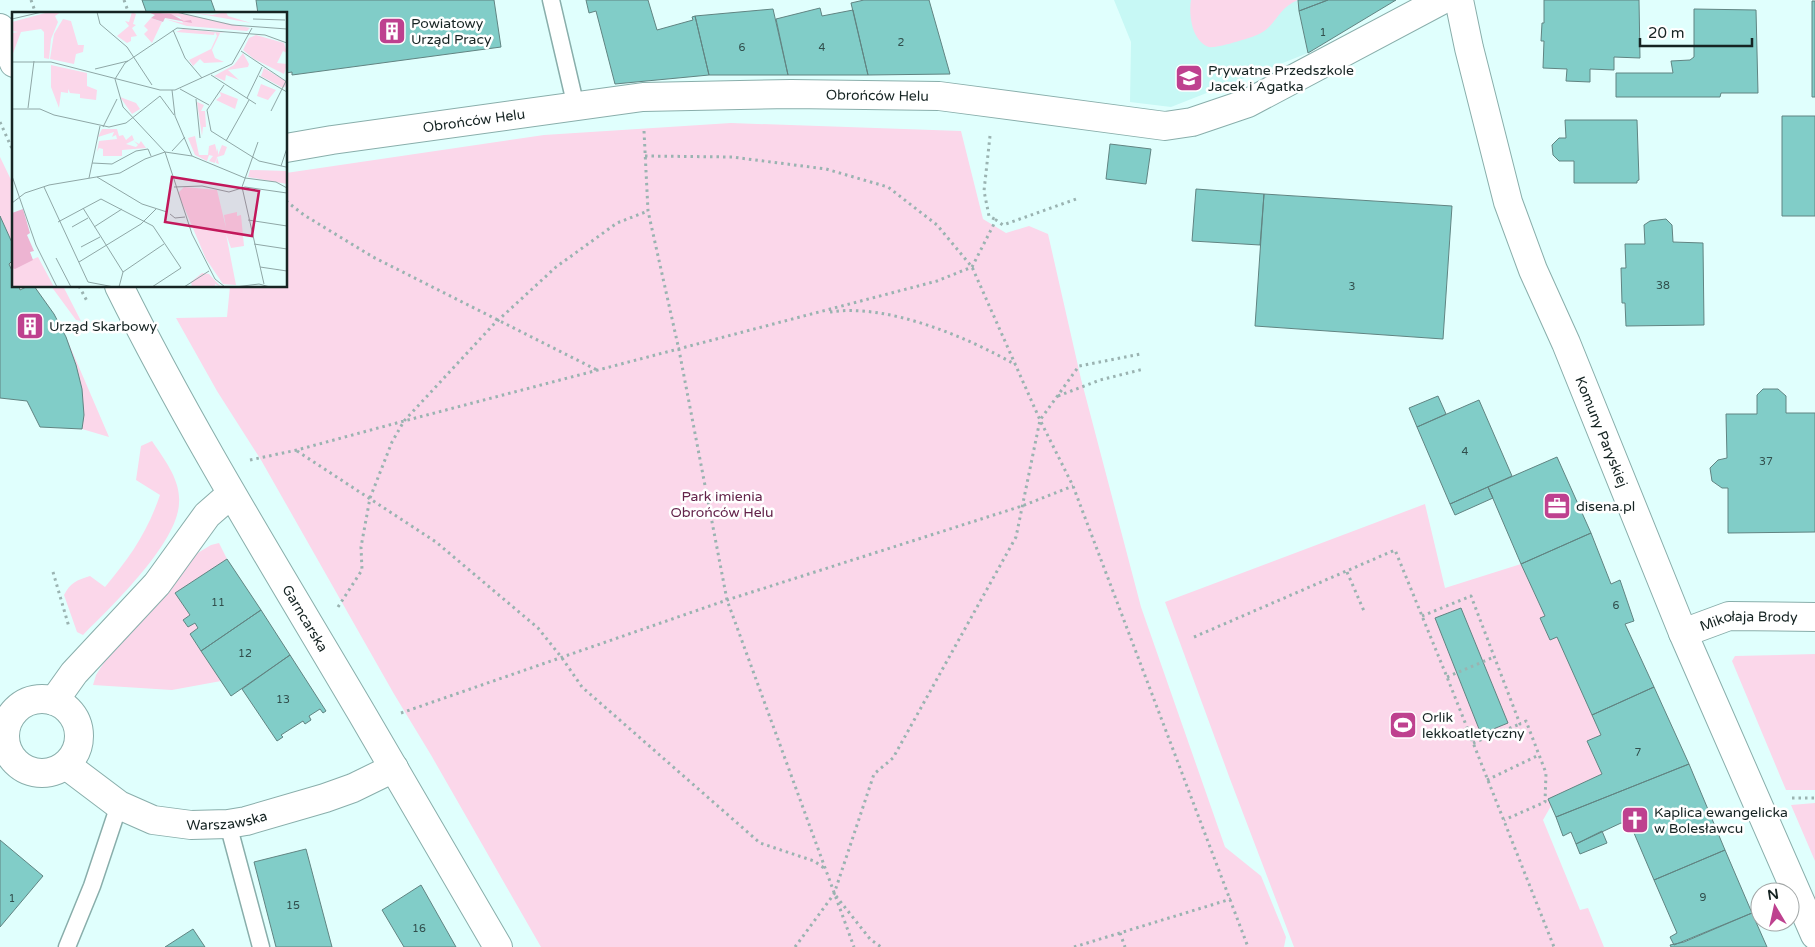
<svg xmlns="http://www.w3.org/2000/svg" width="1815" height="947" font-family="'Varela Round',sans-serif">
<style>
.built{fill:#c7f8f5}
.green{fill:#fbd7ea}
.building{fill:#81cdc8;stroke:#618482}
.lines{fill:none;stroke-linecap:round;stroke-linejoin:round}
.lane-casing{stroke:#89aeab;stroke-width:19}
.street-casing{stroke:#89aeab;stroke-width:30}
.secondary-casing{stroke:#89aeab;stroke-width:30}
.path{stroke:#9ab3b1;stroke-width:3;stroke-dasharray:2.5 4;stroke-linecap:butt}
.lane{stroke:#fff;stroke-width:16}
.street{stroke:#fff;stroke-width:28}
.secondary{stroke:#fff;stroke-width:28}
.labels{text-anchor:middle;stroke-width:5;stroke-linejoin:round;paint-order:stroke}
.number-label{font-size:11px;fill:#314e4c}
.poi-label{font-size:14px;fill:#162423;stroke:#fff;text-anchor:start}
.street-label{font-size:14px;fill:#162423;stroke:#fff}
.park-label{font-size:14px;fill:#63234a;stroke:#fff}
.inset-road{fill:none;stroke:#8fa7a6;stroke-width:1}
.view{fill:#c2185b;fill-opacity:0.15;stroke:#c2185b;stroke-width:2.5}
.inset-edge{fill:none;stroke:#162423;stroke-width:2.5}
</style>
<rect width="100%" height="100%" fill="#e0fffd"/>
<path class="built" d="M1114,0H1328L1299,12L1308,53L1171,107L1130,102L1131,42Z"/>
<path class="green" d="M1191,0H1298C1278,8 1277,24 1261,33C1255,37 1220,47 1213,47C1206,48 1201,43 1197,37C1191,28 1189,11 1191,0Z
M731,123L961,131L983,219L1006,233L1029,226L1048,234L1081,379L1141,607L1225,847L1261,876L1286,937L1284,947H541L431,755L394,694L261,460L217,391L176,318L227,317L230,286H286V173L544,135Z
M0,157L14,186V247L0,216Z
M51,286H63L81,321L76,320Z
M66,337L109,437L82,429V389L76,365Z
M152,441C164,459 181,480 179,503C178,543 111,607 83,635L77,632L64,595C70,583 77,580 90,576L105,587C130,557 147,533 160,495L136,480L141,446Z
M1425,504L1445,588L1521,564L1545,616L1541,618L1550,640L1557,637L1601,735L1587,741L1602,774L1548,799L1551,806L1543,820L1580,910L1588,908L1604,947H1294L1230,779L1165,602Z
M219,543L227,559L175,593L190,615L183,620L188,627L195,623L198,628L190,635L221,681L172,690L93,685L96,675L108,656L196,554L211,545Z
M1815,654V790H1786L1732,661L1735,656Z
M1815,803V861L1791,805Z"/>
<path class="building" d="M142,0H211L216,14H147Z
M256,0H494L501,47L292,75V72L286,73V14H258Z
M586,0H648L657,30L693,20L692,17L695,16L709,75L615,84L596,11L589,13Z
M864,0H929L950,74L868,75L851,3Z
M1298,0H1328L1299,11Z
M1328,0H1396L1308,53L1299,11Z
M1544,0H1639L1640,58L1614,57V70L1590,69V82L1566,81L1567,69L1543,68L1544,41H1541L1542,23H1544Z
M1812,1H1815V97H1812Z
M820,8L822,16L853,10L868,75H788L776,19Z
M773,9L788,75H709L695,16Z
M1694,9L1756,10L1758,93H1721L1720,97H1616V73H1673L1671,61L1690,60L1694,57Z
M1782,116H1815V216H1782Z
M1565,120H1637L1639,180L1637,181V183H1574V161H1559L1553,155L1552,145L1559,138H1566Z
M1110,144L1151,149L1146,184L1106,179Z
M1196,189L1264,194L1260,245L1192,241Z
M1264,194L1452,206L1443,339L1255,326Z
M0,216L14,247V259L9,264L14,275V286H19L20,290L28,286H34L54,314L66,337L76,365L82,389L84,415L82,429L40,427L27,401L0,398Z
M1666,219L1672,225L1673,242L1703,243L1704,325L1626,326L1625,303H1622L1621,268H1626L1625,244H1645L1644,225L1650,221Z
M1763,389H1778L1786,396V413H1815V532L1728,533V488H1722L1712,481L1710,468L1718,460L1727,458L1726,414H1757V395Z
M1438,396L1446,414L1417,427L1409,408Z
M1479,400L1512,476L1450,504L1417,427Z
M1557,457L1591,533L1521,564L1488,487Z
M1488,487L1493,498L1455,515L1450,504Z
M1591,533L1611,584L1620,580L1634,621L1625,624L1654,687L1592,715L1557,637L1550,640L1540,618L1545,616L1521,564Z
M227,559L261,610L201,651L190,634L198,628L195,623L188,627L183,620L190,615L175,593Z
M1461,608L1508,723L1481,734L1435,618Z
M261,610L290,655L231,696L201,651Z
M290,655L326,711L323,713L320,709L309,716L311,720L305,724L303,721L281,735L283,737L277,741L242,689Z
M1654,687L1689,764L1556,817L1548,799L1602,774L1587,741L1601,735L1592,715Z
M1689,764L1725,850L1654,880L1631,826L1621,823L1576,844L1571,832L1563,836L1556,817Z
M1602,831L1607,843L1580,854L1576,844Z
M0,840L43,876L0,927Z
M306,849L332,947H276L254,862Z
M1725,850L1752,913L1674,945L1670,937L1677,933L1654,880Z
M421,885L456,947H404L382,910Z
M1752,913L1767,947H1671L1670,945L1684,942Z
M193,929L205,947H165Z"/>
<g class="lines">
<g class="lane-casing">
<path id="lane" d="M551,0L576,107
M228,824L261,947
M67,947L92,886L119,805"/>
</g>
<g class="street-casing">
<g id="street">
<path id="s1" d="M1459,0L1469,48L1508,202L1533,270L1566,343L1683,633L1815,935"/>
<path id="s2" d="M286,148L332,140L643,97L791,94L939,96L1165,126L1192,122L1248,103L1442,0"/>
<path id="s3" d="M1683,633L1729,616L1815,617"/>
<circle cx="42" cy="736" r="37"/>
<path d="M54,701L74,673L157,584L207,515L231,494"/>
<path id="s4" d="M66,765L119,805L153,820L191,825L228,824L246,821L325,798L353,788L394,768"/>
</g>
</g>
<g class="secondary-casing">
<g id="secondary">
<path d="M0,28L14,63"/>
<path id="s5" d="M119,286C192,433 278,571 361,712C407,790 452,869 498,947"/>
</g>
</g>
<path class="path" d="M31,0L36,14
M124,0L129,14
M0,122L14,153
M644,131L648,211L679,350L727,600L854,947
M990,136L984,191L989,216L996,220
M645,156L732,157L826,169L888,187L937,225L972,267L1040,420L1073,486L1248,947
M286,201L304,215L373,257L597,370
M79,286L87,301
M830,312C887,303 967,337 1016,365
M1058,396L1100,380L1144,369
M297,451L436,542L538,628L562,658L582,687L760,843L814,861L824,868
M250,460L297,450L404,421L937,281L972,267L996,220L1003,225L1079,198
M53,572L69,627
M1347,572L1364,611
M338,607L362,570L361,547L370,498L392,442L404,421L494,324L556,267L617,223L648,211
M1422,616L1471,596L1520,724L1526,721L1546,773L1545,802L1504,820
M1194,637L1395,550L1447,677L1554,947
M1447,677L1494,657
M401,713L727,600L1022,506L1073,486
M1473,743L1520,724
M1487,780L1539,755
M1792,798H1815
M836,896L870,939L881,947
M1120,933L1125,947
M795,947L834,894L874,774L893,758L1016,537L1040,420L1079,366L1141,354
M1074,947L1231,899"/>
<use href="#lane" class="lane"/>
<use href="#street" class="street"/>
<use href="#secondary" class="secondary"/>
</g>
<defs>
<g id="building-square" transform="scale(1.4375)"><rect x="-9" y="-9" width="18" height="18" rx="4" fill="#be418f" stroke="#fff"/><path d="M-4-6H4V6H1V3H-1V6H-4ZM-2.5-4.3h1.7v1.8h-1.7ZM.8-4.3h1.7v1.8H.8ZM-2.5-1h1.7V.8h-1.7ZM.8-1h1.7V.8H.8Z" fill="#fff"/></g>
<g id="school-square" transform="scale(1.4375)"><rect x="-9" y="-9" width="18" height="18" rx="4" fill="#be418f" stroke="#fff"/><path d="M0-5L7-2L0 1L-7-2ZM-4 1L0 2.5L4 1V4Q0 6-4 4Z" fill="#fff"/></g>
<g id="office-square" transform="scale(1.4375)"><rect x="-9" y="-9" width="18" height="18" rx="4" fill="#be418f" stroke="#fff"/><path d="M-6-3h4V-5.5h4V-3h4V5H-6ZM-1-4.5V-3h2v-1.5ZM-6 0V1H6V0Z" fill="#fff"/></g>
<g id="stadium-square" transform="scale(1.4375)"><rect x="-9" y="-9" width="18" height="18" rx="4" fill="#be418f" stroke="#fff"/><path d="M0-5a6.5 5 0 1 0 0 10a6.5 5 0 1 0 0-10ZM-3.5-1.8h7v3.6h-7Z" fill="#fff"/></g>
<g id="church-square" transform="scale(1.4375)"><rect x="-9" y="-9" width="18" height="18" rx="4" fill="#be418f" stroke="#fff"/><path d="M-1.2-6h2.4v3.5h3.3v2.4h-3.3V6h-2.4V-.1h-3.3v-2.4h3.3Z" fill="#fff"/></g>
</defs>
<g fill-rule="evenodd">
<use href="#building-square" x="392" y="31"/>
<use href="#school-square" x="1189" y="78"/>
<use href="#building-square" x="30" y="326"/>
<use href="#office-square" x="1557" y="506"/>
<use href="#stadium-square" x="1403" y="725"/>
<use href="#church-square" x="1635" y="820"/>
</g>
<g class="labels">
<g class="number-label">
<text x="1323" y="36">1</text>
<text x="901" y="46">2</text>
<text x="742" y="51">6</text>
<text x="822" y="51">4</text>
<text x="1663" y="289">38</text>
<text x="1352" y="290">3</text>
<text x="1465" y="455">4</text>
<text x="1766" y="465">37</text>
<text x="218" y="606">11</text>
<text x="1616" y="609">6</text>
<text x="245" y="657">12</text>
<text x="283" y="703">13</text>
<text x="1638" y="756">7</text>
<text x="1703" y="901">9</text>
<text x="12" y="902">1</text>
<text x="293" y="909">15</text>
<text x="419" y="932">16</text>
</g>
<g class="poi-label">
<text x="411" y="28">Powiatowy<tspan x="411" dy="16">Urząd Pracy</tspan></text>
<text x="1208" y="75">Prywatne Przedszkole<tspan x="1208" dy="16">Jacek i Agatka</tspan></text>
<text x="49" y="331">Urząd Skarbowy</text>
<text x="1576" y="511">disena.pl</text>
<text x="1422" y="722">Orlik<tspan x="1422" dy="16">lekkoatletyczny</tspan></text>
<text x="1654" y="817">Kaplica ewangelicka<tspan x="1654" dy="16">w Bolesławcu</tspan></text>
</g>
<g class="street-label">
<text dy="5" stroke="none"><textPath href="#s2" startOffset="595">Obrońców Helu</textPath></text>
<text dy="5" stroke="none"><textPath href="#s2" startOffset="190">Obrońców Helu</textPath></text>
<text dy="5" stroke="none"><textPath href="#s1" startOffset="456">Komuny Paryskiej</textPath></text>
<text dy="5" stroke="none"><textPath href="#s5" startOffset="381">Garncarska</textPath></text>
<text dy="5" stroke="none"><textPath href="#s3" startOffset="68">Mikołaja Brody</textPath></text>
<text dy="5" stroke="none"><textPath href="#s4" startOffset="178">Warszawska</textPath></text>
</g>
<g class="park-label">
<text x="722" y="501">Park imienia<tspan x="722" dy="16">Obrońców Helu</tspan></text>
</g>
</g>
<g transform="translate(12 12)">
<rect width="275" height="275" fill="#e0fffd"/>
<path d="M37,0H49L43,4L46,10L39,27L37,47L32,46V20L29,17L9,20L0,44V21L6,20L0,19V10ZM120,0L124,2L121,12L124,13L120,16L125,24L119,25V29L115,31L105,24L117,14L113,9L117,10ZM146,0H162L238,16L235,19L175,14L153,7L171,11L168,5ZM177,0L200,3L214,0L216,4L239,11ZM139,6L150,10L140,31L132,22L136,18L132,14ZM51,7L59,9L66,33H72L71,40L64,42L62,52L38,47L42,22ZM171,17L214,21H208L200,38L203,46L212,50L192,51L188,47L181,54L177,48L199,37L205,24L203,20L202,23L164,20ZM244,23L272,31L275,41L271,39L265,51L275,52L272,62L242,47L231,38L237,26ZM231,41L237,52L248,56L237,52L236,55L216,58L227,68L214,63L213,69L202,64L222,53ZM39,53L75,61V74L85,78L84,88L68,86V82L58,81L56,77V81L49,80L47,96L39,75ZM252,56L275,70V80L274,74L271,76L249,64ZM249,72L264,78L256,88L245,84ZM208,80L226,87L223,97L204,88L209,84ZM108,85L124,91L128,97L120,102ZM185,90L192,93L189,99H193L194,115H191L190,124ZM90,117H105L107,124L111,123L114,128L120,123L122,128L114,132L124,135L126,133L122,129L127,132L129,129L134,136L110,138V144H91V137L87,136L85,140L87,129L105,127L104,123L100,125L102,120L86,125ZM183,124L187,143H196L197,134L203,132L205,140L206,136V143L210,133L215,135L212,143L205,145L207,152L204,151L205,145L203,151L197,149L201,144L197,143L195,149L183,143L176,126ZM238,158L275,159V172L236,165ZM172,175L205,178L214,216L212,203L225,200V204L229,203L232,234L219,236L214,222L224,273L211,272L194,247L166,181ZM26,245L42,275H0V256ZM190,261L197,262L209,275L203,272V275H180L179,270Z" fill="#fbd7ea"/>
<path d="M136,0L159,2L172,9L179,8L180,11L153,6L151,10L139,6L143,3ZM11,197L18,221L15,223L22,239L18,240L21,248L3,257L0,256V201Z" fill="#edb4d2"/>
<path class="inset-road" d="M85,0L88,12L115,35L140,73M164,0L220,13L275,17M0,7L30,0M241,7L273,8M161,18L173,46L190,66M229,39L275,70M0,50H39L148,78H163L220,52L240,16M83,57L116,49M199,63L244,92M247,64L275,80M212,73L195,98L199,119L247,149L274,155M168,77L197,93M160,78L163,104L180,144M148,84L162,103M235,86L250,55M184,87L188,126M16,96L22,49M0,97H28L42,103L97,115L114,111L148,84M259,99L274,69M91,115L105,87M214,129L237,88M246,130L230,175L252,272M160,139L173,125M80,151L100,152L124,139L136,137L139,144M269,154L275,136M0,164L24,233L45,275M85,165L130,192L155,200M77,166L88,114M32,175L76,270M162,175L190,174L217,180L233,175L275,181M0,191L13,181L37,173L108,161L133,147L153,140L180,144L233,166L264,170L275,176M71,196L111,260M158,202L163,206L173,205M236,208L275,214M46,210L89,187L141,214L169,256L140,275M60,215L76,206M82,215L110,197M242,232L275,237M69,235L88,225M44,246L59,275M67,250L129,212L144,197M248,255L275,259M76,270L102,275M107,275L111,260L152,232M172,275L197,259M213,275L203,267L180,222L153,140L111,95L103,67L113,51L165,16L253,23L275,31M223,275L247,272L258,275"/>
<path class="view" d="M160,165L247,179L240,224L153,210Z"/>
<rect width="275" height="275" class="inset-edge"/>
</g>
<g transform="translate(1775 907) rotate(351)"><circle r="24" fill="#ffffff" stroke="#a2a7a7"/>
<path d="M0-4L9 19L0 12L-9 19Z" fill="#be418f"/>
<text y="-8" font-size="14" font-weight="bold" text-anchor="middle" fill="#162423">N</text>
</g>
<path d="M1640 38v8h112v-8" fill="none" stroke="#162423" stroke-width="2.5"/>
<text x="1648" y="38" font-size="15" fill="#162423" stroke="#ffffff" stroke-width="4" paint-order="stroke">20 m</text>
</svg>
